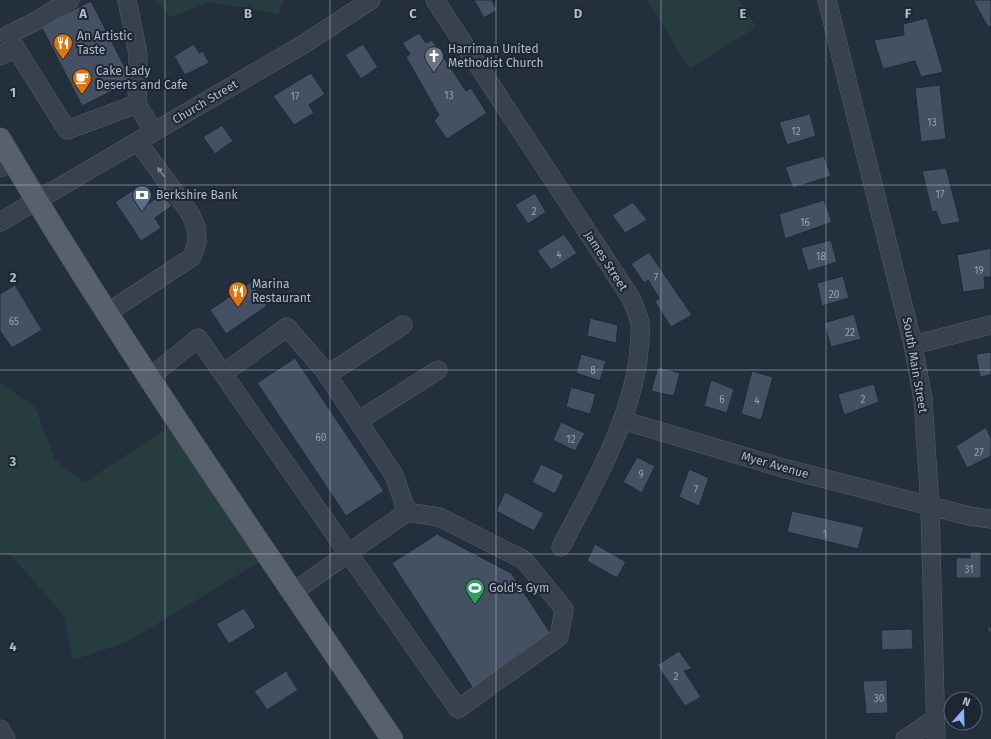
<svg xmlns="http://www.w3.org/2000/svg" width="991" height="739" font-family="'Fira Sans',sans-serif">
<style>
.green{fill:#263c3f}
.building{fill:#455162;stroke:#1f2835}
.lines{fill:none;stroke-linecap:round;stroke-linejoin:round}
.minor-casing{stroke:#565f6c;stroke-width:19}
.major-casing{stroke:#414a57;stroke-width:23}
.minor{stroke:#38414e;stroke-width:18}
.major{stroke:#56606e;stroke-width:22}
.oneway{fill:#7c8592}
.grid{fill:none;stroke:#b4bcc9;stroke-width:1;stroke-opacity:0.55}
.labels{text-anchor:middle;stroke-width:4;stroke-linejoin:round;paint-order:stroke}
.number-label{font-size:10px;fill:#98a1af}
.poi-label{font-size:12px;fill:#b4bcc9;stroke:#1d2633;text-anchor:start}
.street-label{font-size:12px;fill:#b4bcc9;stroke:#1d2633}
.grid-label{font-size:13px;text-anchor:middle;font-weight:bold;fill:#b4bcc9;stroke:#1d2633;stroke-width:4;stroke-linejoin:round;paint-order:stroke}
</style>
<rect width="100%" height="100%" fill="#242f3e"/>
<path class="green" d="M155,0H284L278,14L211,2L171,17Z
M647,0H739L756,27L690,69Z
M0,383L35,407L55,460L85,482L178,421L269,556L127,642L73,660L64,616L12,556L0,553Z"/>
<path class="building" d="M474,0H495L492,1L497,10L484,18Z
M973,0H991V26L988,27Z
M91,1L132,81L82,106L41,26Z
M927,18L943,72L921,77L915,61L883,69L874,40L904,35L903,24Z
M419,33L426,43L432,40L466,91L471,88L487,113L447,139L434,121L439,115L406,57L410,54L402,43Z
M194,44L199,53L203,51L209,63L185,75L174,56Z
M363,44L378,67L361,79L345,55Z
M311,73L325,94L309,105L314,113L294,125L273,96Z
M940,85L946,139L921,142L915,88Z
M810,114L816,136L787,145L779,122Z
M222,125L233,141L215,154L203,137Z
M824,156L831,176L793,188L785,167Z
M946,168L960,222L941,225L936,211L932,212L922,171Z
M135,189L146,205L163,194L172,206L155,218L161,228L141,241L115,202Z
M535,193L546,212L528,224L515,205Z
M824,200L832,222L785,239L779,214Z
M633,202L647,220L625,233L612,215Z
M564,234L577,253L551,270L537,251Z
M831,240L837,262L808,271L801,248Z
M991,248V277H984L985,289L963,292L957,255Z
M649,252L692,315L671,327L655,302L659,298L648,280L644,283L631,264Z
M843,276L849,298L822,306L817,283Z
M251,282L267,306L226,334L210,310Z
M15,285L42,330L12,348L0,331V294Z
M854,314L861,339L831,347L824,323Z
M590,318L618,325L616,343L587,336Z
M991,352V375L980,377L976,354Z
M581,354L606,361L600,381L576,373Z
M295,358L384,491L346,516L257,383Z
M658,367L680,373L674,396L651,391Z
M752,371L773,377L761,420L741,414Z
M711,380L734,389L727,413L704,406Z
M874,384L879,402L844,415L838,394Z
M571,387L596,394L590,414L566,407Z
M561,422L585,433L575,451L553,440Z
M986,427L991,438V456L967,468L956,446Z
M637,457L655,466L642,493L623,482Z
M541,464L564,475L555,494L532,482Z
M689,469L709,478L699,506L679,497Z
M505,492L544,513L534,531L496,511Z
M792,511L864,527L858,549L787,532Z
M437,534L511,573L553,637L474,690L392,563Z
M595,544L626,562L617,578L587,561Z
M970,552H981V578H956V557L970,558Z
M244,608L256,627L229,644L216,624Z
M991,626V634L987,629Z
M912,629L913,649L882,650L881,630Z
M679,651L692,669L684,671L701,697L685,706L657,665Z
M286,671L298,690L267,710L254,691Z
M887,680L888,713L866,714L863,681Z"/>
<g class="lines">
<g class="minor-casing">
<path id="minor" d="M127,0L138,54L137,104L154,132
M435,0L631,298C634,306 638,314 640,323C641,335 639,348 638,360C628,427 592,487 561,547
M827,0L913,345L923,399L930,506L936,739
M15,47L67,130L137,104
M0,56L15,47L8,35L36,21L70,0
M0,168L13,161
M0,222L304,44L371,0
M107,313L192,257L197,242L196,227L190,213L138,142
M913,345L991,325
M223,374L287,327L324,370L394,475L407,512
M327,375L403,325
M149,378L198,338L348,553L356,564L458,709L559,637L564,609L524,560L439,517L407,512L293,592
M622,420L783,468L969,516L991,519
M358,421L438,370
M0,729L6,739
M905,739L935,719"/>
</g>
<g class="major-casing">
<path id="major" d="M0,139C121,345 259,541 392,739"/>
</g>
<use href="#minor" class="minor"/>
<use href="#major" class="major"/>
</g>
<defs><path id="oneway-solid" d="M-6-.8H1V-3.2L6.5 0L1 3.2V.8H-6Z"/></defs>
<use class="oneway" href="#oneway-solid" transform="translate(161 172) rotate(-126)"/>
<path class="grid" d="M165,0V739M330,0V739M496,0V739M661,0V739M826,0V739M0,185H991M0,370H991M0,554H991"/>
<defs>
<g id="restaurant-pin" transform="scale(1)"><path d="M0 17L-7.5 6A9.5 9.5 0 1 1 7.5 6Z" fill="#e8710a" stroke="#1d2633"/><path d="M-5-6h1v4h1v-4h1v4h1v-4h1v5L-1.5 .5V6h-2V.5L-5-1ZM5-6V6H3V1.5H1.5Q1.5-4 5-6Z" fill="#fff"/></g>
<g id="church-pin" transform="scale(1)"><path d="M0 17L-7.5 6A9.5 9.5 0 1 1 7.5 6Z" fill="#6b7280" stroke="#1d2633"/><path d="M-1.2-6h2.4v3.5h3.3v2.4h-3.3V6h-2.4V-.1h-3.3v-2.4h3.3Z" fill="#fff"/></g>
<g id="cafe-pin" transform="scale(1)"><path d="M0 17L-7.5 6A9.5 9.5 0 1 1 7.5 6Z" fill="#e8710a" stroke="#1d2633"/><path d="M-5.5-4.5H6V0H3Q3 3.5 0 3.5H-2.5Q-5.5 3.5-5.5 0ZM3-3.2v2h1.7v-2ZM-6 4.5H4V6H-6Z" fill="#fff"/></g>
<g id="bank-pin" transform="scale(1)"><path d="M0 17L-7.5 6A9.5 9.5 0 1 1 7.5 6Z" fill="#5c6f8a" stroke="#1d2633"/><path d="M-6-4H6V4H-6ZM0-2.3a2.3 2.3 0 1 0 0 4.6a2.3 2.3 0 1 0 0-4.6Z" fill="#fff"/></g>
<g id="stadium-pin" transform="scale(1)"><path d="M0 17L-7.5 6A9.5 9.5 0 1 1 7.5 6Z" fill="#2e9e5b" stroke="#1d2633"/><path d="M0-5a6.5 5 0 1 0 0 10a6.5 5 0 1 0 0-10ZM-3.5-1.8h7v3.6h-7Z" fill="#fff"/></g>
</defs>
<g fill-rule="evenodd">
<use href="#restaurant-pin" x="63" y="43"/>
<use href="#church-pin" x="434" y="56"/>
<use href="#cafe-pin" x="82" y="78"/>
<use href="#bank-pin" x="142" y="195"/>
<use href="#restaurant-pin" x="238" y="291"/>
<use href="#stadium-pin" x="475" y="588"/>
</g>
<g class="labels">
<g class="number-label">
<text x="449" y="99">13</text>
<text x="295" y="100">17</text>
<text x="932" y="126">13</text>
<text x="796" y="135">12</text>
<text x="940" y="198">17</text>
<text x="534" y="215">2</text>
<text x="805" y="226">16</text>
<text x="559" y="258">4</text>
<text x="821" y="260">18</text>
<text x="979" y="274">19</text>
<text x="656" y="281">7</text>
<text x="834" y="298">20</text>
<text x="14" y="325">65</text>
<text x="850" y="336">22</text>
<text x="593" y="374">8</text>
<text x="722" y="403">6</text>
<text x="863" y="403">2</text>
<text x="757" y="404">4</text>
<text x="321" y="441">60</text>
<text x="571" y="443">12</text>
<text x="979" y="456">27</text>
<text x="641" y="478">9</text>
<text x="696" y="493">7</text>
<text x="825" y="538">1</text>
<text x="969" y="573">31</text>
<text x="676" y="680">2</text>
<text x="879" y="702">30</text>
</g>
<g class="poi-label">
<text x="77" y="40">An Artistic<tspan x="77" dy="14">Taste</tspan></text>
<text x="448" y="53">Harriman United<tspan x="448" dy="14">Methodist Church</tspan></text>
<text x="96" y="75">Cake Lady<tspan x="96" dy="14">Deserts and Cafe</tspan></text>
<text x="156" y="199">Berkshire Bank</text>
<text x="252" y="288">Marina<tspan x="252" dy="14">Restaurant</tspan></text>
<text x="489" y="592">Gold's Gym</text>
</g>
<g class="street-label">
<text transform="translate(205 102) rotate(-31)" y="4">Church Street</text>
<text transform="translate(606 261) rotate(57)" y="4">James Street</text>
<text transform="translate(915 365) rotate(80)" y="4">South Main Street</text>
<text transform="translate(775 465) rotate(16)" y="4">Myer Avenue</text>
</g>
</g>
<g class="grid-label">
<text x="83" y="18">A</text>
<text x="248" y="18">B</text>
<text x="413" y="18">C</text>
<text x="578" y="18">D</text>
<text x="743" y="18">E</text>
<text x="908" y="18">F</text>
<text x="13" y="97">1</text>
<text x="13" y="282">2</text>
<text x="13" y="466">3</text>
<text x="13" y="651">4</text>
</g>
<g transform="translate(963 711) rotate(20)"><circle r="19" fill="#1d2633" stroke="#59626f"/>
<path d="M0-3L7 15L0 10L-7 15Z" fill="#8ab4f8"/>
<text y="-6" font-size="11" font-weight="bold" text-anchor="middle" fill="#b4bcc9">N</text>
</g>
</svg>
